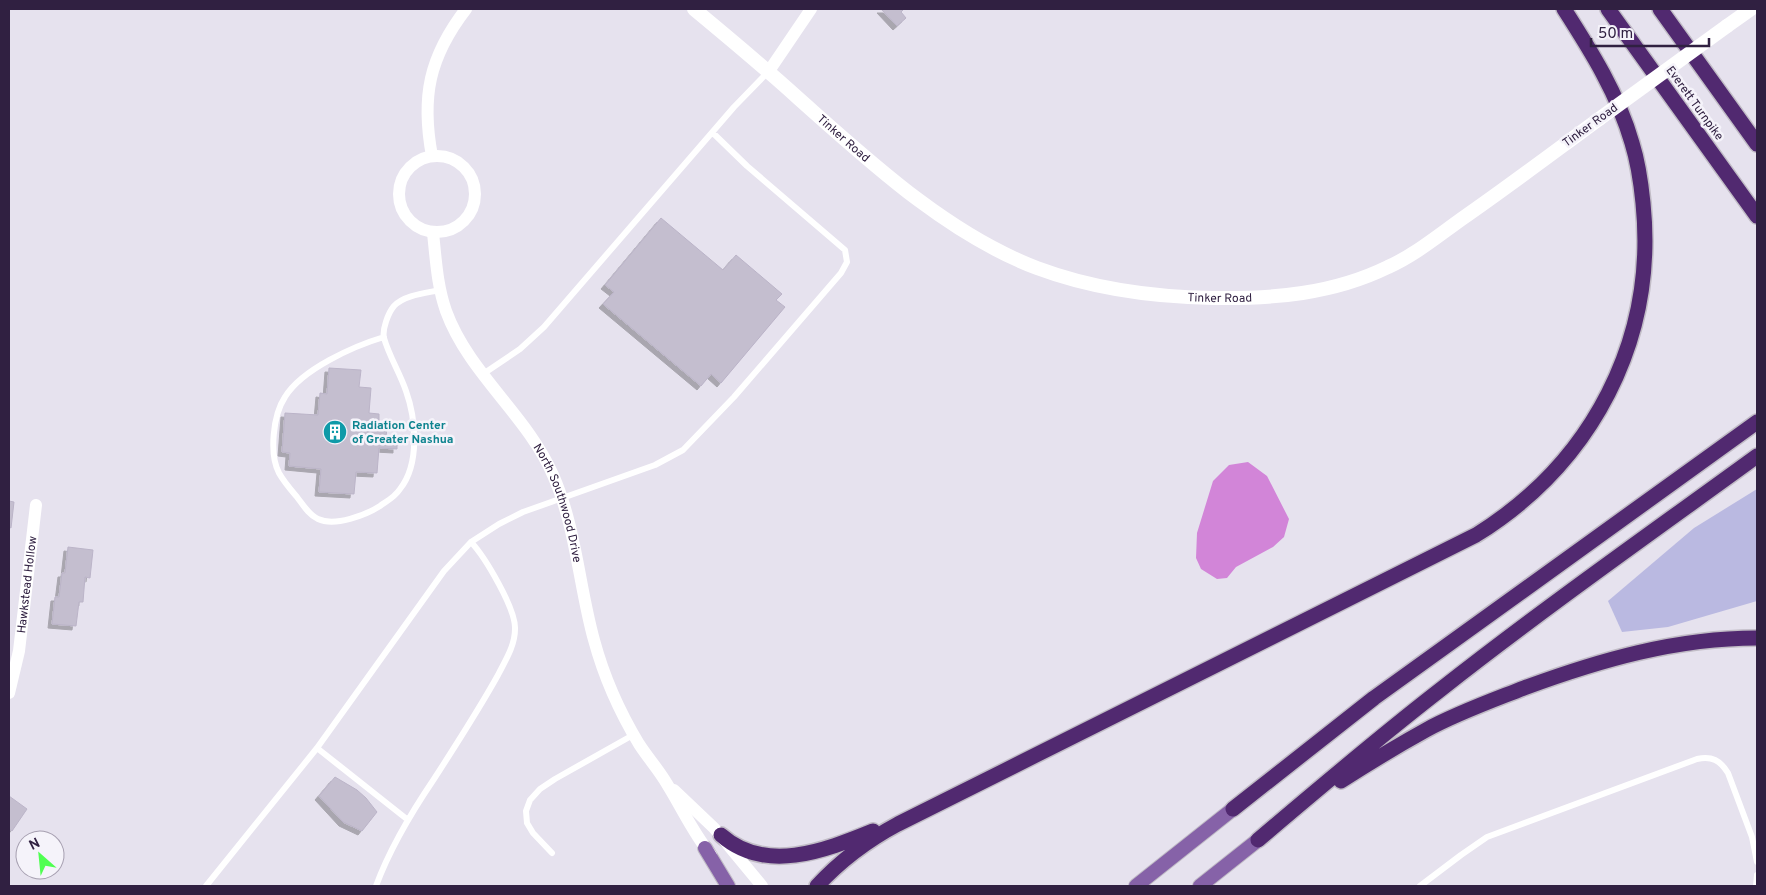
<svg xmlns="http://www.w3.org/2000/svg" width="1766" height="895" font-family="Overpass,sans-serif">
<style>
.green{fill:#bab9e1}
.water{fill:#d285d8}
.building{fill:#c4becf;stroke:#bbb4c8;filter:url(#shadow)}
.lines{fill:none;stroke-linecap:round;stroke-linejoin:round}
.primary-casing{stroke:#c1bcc6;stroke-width:16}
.motorway-casing{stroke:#c1bcc6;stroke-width:18}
.service{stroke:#fff;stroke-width:6}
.minor{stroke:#fff;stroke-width:12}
.tertiary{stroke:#fff;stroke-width:14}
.primary{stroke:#8662a8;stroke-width:14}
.motorway{stroke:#512970;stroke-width:15}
.tertiary-bridge{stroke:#fff;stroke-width:14}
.labels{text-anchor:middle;stroke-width:5;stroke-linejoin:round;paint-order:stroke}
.street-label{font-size:12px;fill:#302041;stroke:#f5f3fa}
.culture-label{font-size:12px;font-weight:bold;fill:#0d838f;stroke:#f5f3fa;text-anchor:start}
</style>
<defs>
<filter id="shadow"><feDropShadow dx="-4" dy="4" stdDeviation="0" flood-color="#0004"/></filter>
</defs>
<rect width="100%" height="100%" fill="#e6e2ee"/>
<path class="green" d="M1757,489V601L1668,627L1622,632L1608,601L1694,528Z"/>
<path class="water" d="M1248,462L1267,476L1289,519L1284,537L1273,547L1236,567L1227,578L1217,579L1201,569L1196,558L1197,533L1213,481L1229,465Z"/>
<path class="building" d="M881,9H904L901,12L906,18L897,26Z
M661,218L723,270L736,255L782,294L776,300L785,307L721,383L711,374L701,386L603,304L614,292L605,285Z
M329,368L361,370L359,387L371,388L369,413L379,414V425L387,426L386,439L397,440V449L379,448L377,473L356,472L354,494L319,492L321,469L289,466L290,453L282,452L285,413L318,415L320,393L327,394Z
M9,501L14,502L11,528L9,527Z
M68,547L93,550L90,578L85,577L83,602H79L76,626L52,624L55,597H59L62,573H65Z
M335,777L357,790L366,798L377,812L362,831L343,822L319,796Z
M9,796L27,809L12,831L9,829Z"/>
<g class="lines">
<g class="primary-casing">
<path id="primary" d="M705,848L728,886
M1136,886L1233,809
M1200,886L1258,840"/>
</g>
<g class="motorway-casing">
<path id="motorway" d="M1608,9L1757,216
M1660,9L1757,144
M1341,781C1369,763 1397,746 1426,730C1457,713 1491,701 1524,688C1600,660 1676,638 1757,638
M1233,809L1374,698L1757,422
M721,835C765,874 824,851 873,831
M1258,840C1318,789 1378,738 1440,690C1543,609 1651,533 1757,456
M817,886C841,860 868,840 898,824L1476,535C1592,463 1657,340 1643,203C1641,183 1638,162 1632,143C1618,94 1591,51 1564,9"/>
</g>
<path class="service" d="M384,337C354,346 302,369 285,397C273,415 269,454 279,473C284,482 291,490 297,497C303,505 309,515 318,519C335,527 366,515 380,506C387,501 395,497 400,489C420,464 416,419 406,391C400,373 389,356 384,338C382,330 388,313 394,306C404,295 426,293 440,290
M483,374L520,349L544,327L734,107L769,71
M317,748L408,820
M552,853L533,833L527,823L526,811L530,800L540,789L555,779L633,735
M206,886L317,748L444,571L471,542L499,524L523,512L655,465L683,450L734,397L841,273L847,262L845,250L747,166L713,133
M376,886C390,848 411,813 434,779C456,745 478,711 498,675C505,661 515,646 515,629C516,609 485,557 471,542
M1420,886L1461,855L1487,837L1697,759C1712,756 1720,760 1728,773L1752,837L1757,862
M1756,886L1757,875"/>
<g class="minor">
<path d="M769,71L811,9"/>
<circle cx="437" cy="194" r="38"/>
<path d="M432,156C421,97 429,57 466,9"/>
<path id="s1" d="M433,233C436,260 437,285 446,311C469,374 527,415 553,475C576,527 579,586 594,640C604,677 619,711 639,744C648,758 659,770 667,784C682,808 693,833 711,855"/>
<path id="s2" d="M9,693L19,651L36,505"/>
<path d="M674,790L714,828L762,886"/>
</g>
<g class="tertiary">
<path id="s3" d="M694,9C729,38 764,67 798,98C869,161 947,234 1037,268C1093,289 1154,297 1213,298C1273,299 1333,294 1388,267C1415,255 1439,235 1463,218C1509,186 1554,152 1599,119"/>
<path d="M1727,26L1751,9"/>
</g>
<use href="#primary" class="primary"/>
<use href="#motorway" class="motorway"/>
<path class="tertiary-bridge" d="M1599,119L1727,26"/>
</g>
<defs>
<g id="building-disc" transform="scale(1.25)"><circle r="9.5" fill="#0f9aa8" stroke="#f5f3fa"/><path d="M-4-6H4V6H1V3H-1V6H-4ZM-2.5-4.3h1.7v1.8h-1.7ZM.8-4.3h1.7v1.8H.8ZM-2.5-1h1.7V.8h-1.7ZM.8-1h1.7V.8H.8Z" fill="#fff"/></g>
</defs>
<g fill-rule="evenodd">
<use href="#building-disc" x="335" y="432"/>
</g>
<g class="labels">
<g class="street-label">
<text transform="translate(1695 103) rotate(54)" y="4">Everett Turnpike</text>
<text transform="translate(1590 125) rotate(-36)" y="4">Tinker Road</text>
<text dy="4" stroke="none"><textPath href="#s3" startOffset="198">Tinker Road</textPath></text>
<text dy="4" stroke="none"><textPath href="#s3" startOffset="618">Tinker Road</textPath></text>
<text dy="4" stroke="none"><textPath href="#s1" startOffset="304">North Southwood Drive</textPath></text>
<text dy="4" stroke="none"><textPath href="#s2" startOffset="110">Hawkstead Hollow</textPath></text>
</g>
<g class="culture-label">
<text x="352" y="429">Radiation Center<tspan x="352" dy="14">of Greater Nashua</tspan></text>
</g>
</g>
<rect width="1766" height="895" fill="none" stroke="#302041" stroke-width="20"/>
<g transform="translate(40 855) rotate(333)"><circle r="24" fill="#f5f3fa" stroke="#a69fb0"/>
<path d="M0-4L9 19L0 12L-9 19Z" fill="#4fff51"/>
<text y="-8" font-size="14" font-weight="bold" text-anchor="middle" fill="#302041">N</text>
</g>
<path d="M1591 38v8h118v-8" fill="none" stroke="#302041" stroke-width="2.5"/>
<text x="1598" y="38" font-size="15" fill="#302041" stroke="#f5f3fa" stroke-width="4" paint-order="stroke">50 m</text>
</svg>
